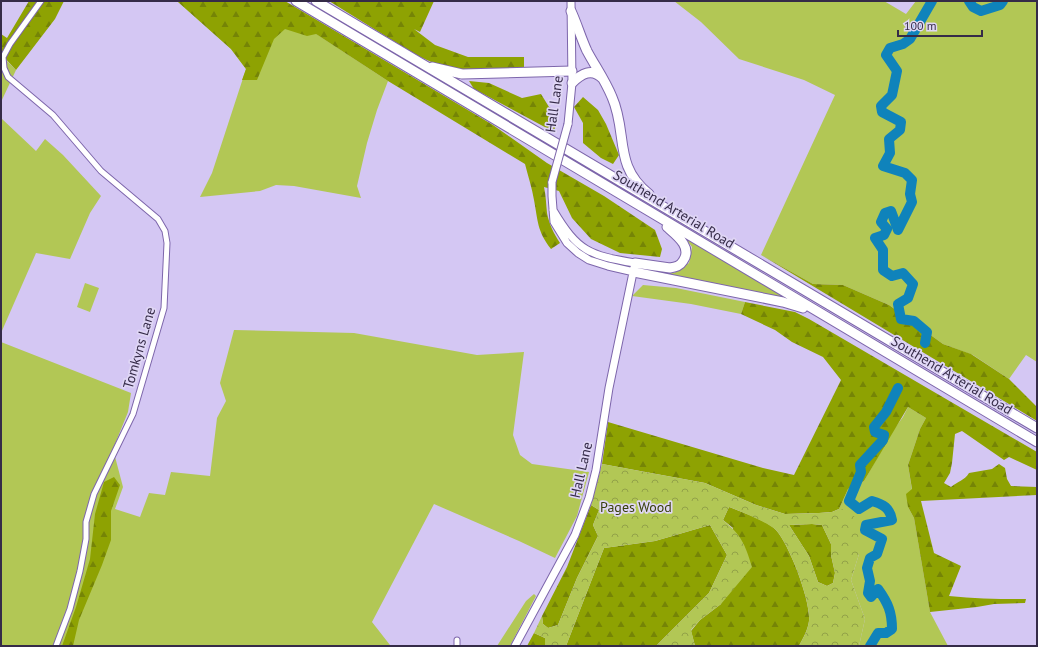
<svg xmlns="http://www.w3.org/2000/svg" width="1038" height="647" font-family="'PT Sans',sans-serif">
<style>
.grass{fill:#b2c755}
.forest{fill:url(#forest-firs)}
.park{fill:url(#park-crowns);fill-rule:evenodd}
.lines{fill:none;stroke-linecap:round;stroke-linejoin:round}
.river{stroke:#0f83bb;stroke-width:10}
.street-casing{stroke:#7d66ab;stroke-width:7}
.secondary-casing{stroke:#7d66ab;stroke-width:9}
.highway-casing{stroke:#7d66ab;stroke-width:11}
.street{stroke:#fff;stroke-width:5}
.secondary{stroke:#fff;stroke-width:7}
.highway{stroke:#fff;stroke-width:9}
.secondary-bridge-casing{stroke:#7d66ab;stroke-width:9;stroke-linecap:butt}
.secondary-bridge{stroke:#fff;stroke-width:7}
.labels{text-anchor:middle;stroke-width:3.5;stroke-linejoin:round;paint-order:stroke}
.street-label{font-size:14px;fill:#352b48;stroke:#dfd6f5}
.park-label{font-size:14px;fill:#39410b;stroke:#dfd6f5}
</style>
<defs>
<pattern id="forest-firs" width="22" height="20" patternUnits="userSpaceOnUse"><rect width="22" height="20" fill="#8ea202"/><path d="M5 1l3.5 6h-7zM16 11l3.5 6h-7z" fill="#758406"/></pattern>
<pattern id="park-crowns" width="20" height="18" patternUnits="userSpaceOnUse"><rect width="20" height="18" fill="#b2c755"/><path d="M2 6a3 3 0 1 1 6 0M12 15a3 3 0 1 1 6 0" fill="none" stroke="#92a248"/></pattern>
</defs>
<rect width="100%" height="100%" fill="#d4c7f3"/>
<path class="grass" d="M177,1H266L388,81L377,110L367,143L357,186L361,198L294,186L276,185L260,191L200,197L212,173L246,69L231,49Z
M674,1H884L906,14L916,1H1037V362L1026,355L1009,379L973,355L943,344L889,305L843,285L813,284L761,255L835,95L804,80L739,59L701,22Z
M1,55L16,70L1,102Z
M1,118L36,151L45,139L63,155L101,196L90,213L70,259L36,253L1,333Z
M683,235L791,301L656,274L674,273L689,263L692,247Z
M85,283L99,288L90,312L77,307Z
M643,285L676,288L745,302L741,314L691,304L632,296Z
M234,330L354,333L477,355L524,352L513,435L520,455L532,464L589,472L577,516L555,558L519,541L434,504L372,622L390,645V646H1V342L131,393L128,412L113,449L123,487L115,509L140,517L149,493L165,495L171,472L210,476L217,418L226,401L220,383Z
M908,407L926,418L920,429L908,465L912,490L908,507L914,518L930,612L948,646H859L865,619L851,580L859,554L846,509H839L848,489L864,481L894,429L903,417Z
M534,594L536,596L510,646H497L526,601Z"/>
<path class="forest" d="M29,1H64L55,19L16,70L1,54V34L7,38Z
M177,1H285L493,125L547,163L604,196L655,230L662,249L660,257L620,253L591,239L572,218L559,191L544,187C546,196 546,204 547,213C549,224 554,234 560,243L551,249C537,231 538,221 534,200C532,188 528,176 525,164L388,81L316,34L307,36L285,29L274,39L257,80H242L246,69L231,49Z
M329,1H434L420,32L414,29L435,45L468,57H524V70H466L440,66L416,55Z
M469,81L489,83L522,98L541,94L549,107L559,112L554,132L474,89Z
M583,97L598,110L606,124L619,155L613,164L601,158L583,143V123L574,107Z
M761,255L813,284L843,285L889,305L943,344L971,354L1009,379L1037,407V421Z
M745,302L795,312L809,319L1037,452V470L1009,457L1004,460L962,431L955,434L952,463L950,473L944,483L951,487C958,481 964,481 969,473L992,469L999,464L1005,468L1007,479L1011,486L1037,487V495L921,501L934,553L961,566L949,596C975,599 1000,599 1026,599L1025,603L994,604L977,607L930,612L914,518L908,507L906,494L912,489L908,465L920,429L926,418L908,407L864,481L848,489L839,509L832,512L819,513L785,514L756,505L705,483L602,464L608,422L763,468L794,475L841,380L823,357L792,342L775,330L741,314Z
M114,477L120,485L111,511V540L102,565L79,620L73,646H62L76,607L90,559L95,514L104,482Z
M591,505L599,510L593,525L598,536L577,578L558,625L548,628L543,624L542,616L567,567Z
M729,507C740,511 769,522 776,530C789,544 811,601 809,621C808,630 803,638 799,646H695L691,631L700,620L721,604L733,528L723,520Z
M812,524L822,525L831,544V555L835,573L833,583L827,586L818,582L809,556L789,525Z
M710,525L727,555L709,593L656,646H566L604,548L655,541Z
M534,633L545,638V646H527Z"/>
<path class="park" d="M602,464L705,483L756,505L785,514L819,513L832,512L839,509H846L858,520L859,554L851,580L865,619L859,646H799C803,638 808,630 809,621C811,601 789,544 776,530C769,523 740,511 729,507L723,520C742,536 745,544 752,567L721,604L700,620L691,630L695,646H656L709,593L727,555L710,525L655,541L604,548L566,646H545V638L534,633L542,616L543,624L548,628L558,625L577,578L598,536L593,525L599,510L591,505ZM812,524L822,525L831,544V555L835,573L833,583L827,586L818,582L809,556L789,525Z"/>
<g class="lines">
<path class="river" d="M969,1L973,7L981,11L1000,5L1003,1
M925,343L927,332L914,321L901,319L898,304L908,298L913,284L903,273L892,276L883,270V250L875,238L884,235L887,229L881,222L885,213L891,211L898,230L912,202L910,194L912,180L905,173L883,166L890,153L889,139L900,130L901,122L882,112L881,106L892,95L897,71L886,55L890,48L903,44L910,39L932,1
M870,646L878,633H886L892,629C892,612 888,603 878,589L871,597L868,593L870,581L867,568L870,558L877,554L882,539L865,530L866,525L892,520C890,508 883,504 872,501L859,509L849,501L861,472L860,465L883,440L884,435L875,432L874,427L886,412L898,388"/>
<g class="street-casing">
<path id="street" d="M41,1L10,44L3,57L4,68L8,77L53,115L101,171L158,219L165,231L167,243L164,308L133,414L94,494L86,522V539L80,571L70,609L56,646
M457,646V640"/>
</g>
<g class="secondary-casing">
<path id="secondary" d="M568,124L572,83L571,1
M552,182V196L554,222L567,243L578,253L589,260L608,266L634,272
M515,646L575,535L589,498L596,470L609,388L635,263C589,255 578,252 553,210"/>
</g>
<g class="highway-casing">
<path id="highway" d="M296,1L1037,442
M316,1L1037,428
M571,11C577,24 581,38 587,51C595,66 605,80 612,97C628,133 613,166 649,194
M432,67L462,74L572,71
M572,83C581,74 592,67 603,79
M635,263L670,268C676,267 680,266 683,261C693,247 676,235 667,227
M634,272L783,302L803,308"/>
</g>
<use href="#street" class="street"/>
<use href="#secondary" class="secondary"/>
<use href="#highway" class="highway"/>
<g class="secondary-bridge-casing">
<path id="secondary-bridge" d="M552,182L568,124"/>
</g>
<use href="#secondary-bridge" class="secondary-bridge"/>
</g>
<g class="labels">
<g class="street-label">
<text transform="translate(554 104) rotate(-82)" y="5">Hall Lane</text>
<text transform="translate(674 209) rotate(31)" y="5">Southend Arterial Road</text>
<text transform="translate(139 348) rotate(-74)" y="5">Tomkyns Lane</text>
<text transform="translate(952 375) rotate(31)" y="5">Southend Arterial Road</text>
<text transform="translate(581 470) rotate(-77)" y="5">Hall Lane</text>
</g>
<g class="park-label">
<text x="636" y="512">Pages Wood</text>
</g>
</g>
<rect width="1038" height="647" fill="none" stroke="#352b48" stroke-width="4"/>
<path d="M898 30v6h84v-6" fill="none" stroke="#352b48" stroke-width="2"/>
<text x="904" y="30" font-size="12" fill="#352b48" stroke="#dfd6f5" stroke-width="3" paint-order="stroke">100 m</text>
</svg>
